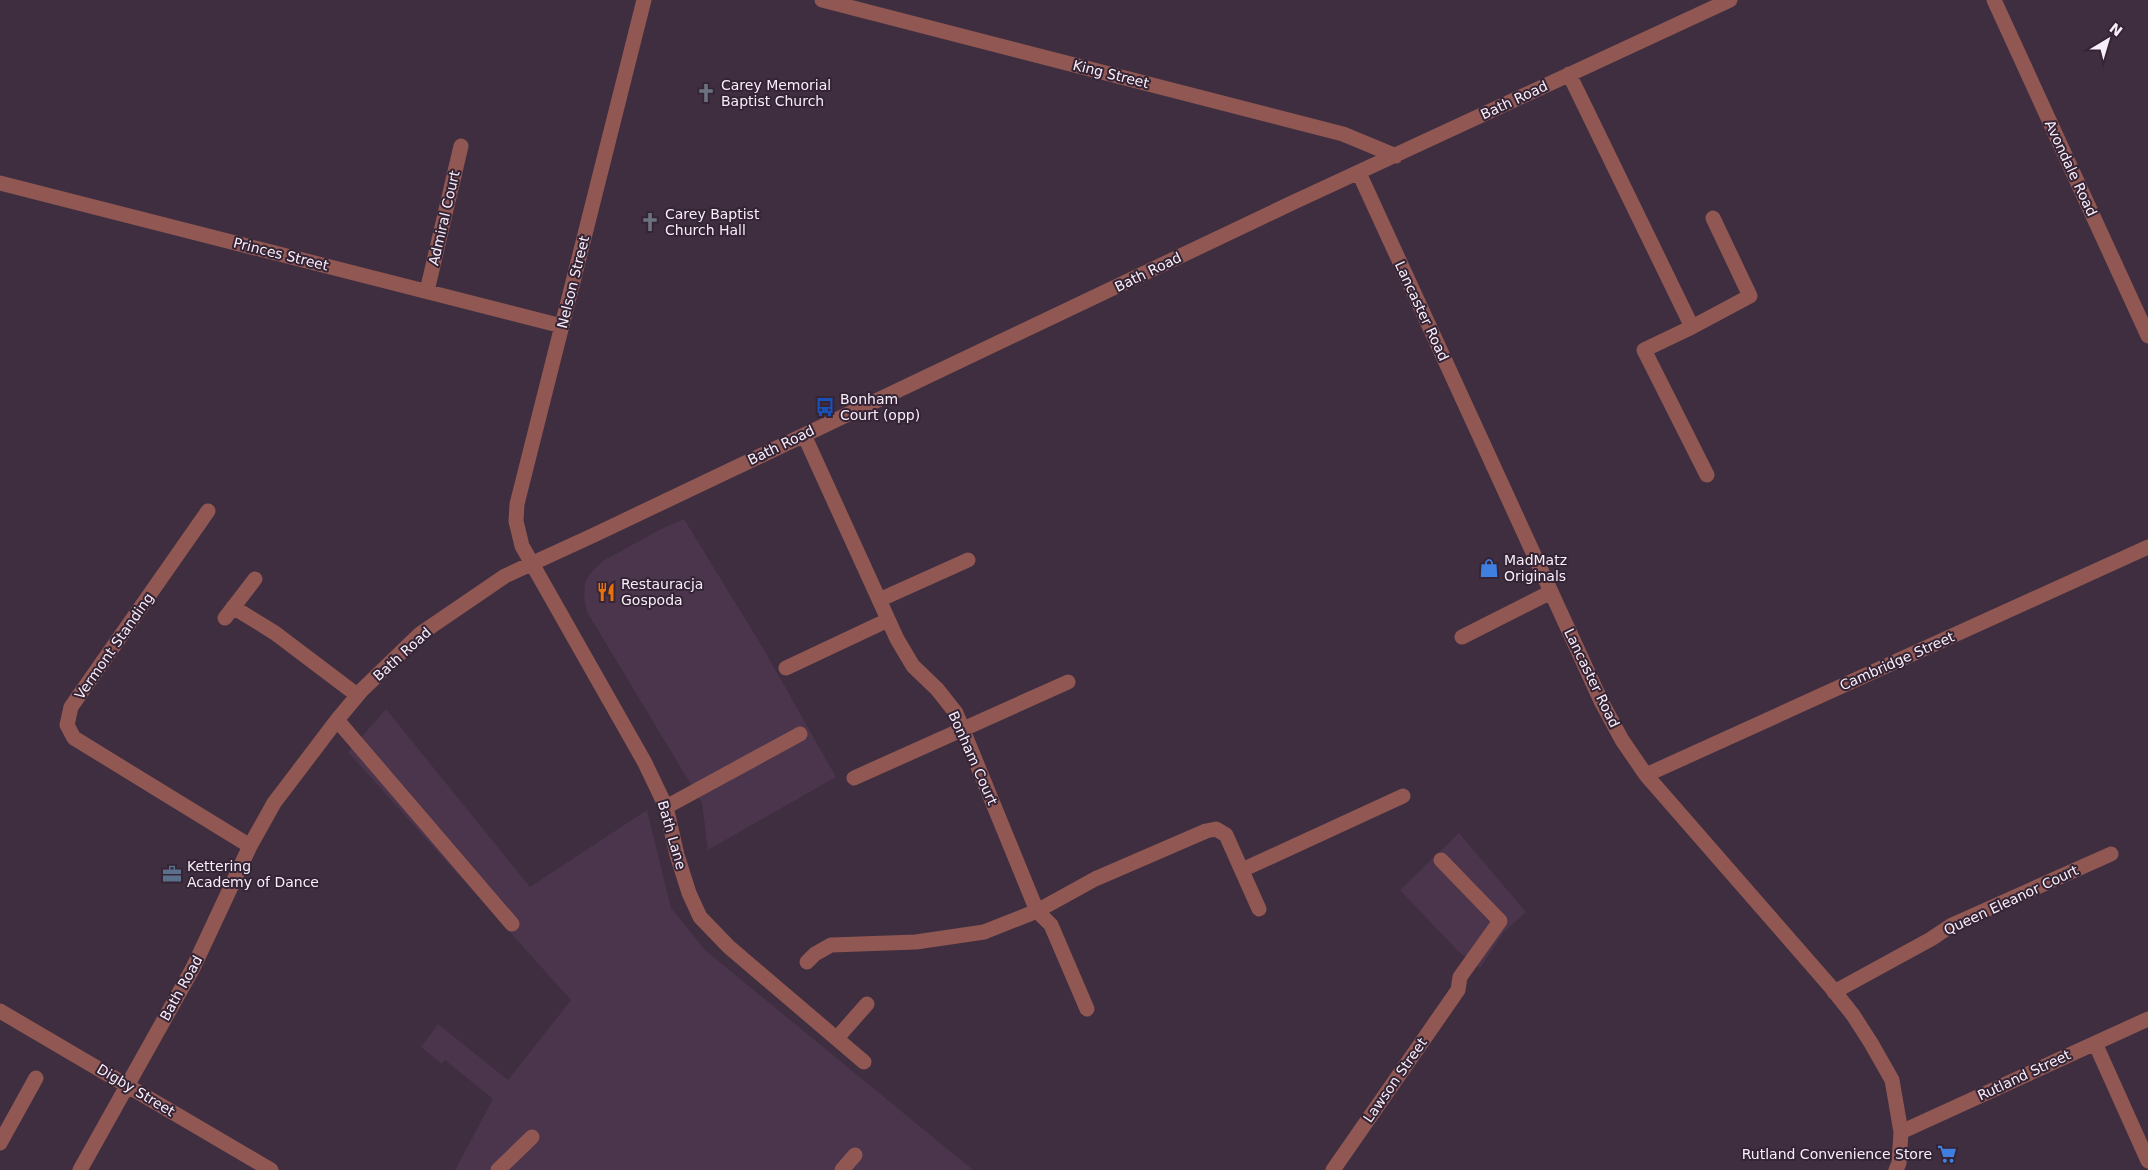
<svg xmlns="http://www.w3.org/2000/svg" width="2148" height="1170" font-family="'DejaVu Sans',sans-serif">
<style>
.built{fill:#4a354c}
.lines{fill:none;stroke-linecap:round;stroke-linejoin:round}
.minor{stroke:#905753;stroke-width:15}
.labels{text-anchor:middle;stroke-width:4;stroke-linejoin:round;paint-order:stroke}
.street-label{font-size:14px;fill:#f8eef9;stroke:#342435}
.poi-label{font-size:14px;fill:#f8eef9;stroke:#342435;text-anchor:start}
</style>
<rect width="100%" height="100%" fill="#3e2e3f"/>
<path class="built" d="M684,519L763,648L836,777L708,850L702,803L587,612L584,598L585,582L592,571L603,561L659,530Z
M386,709L530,887L647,810L671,908L705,950L973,1170H455L493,1099L445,1060L442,1064L421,1047L438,1024L508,1080L571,1000L348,752Z
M1459,833L1526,912L1504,932L1480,968L1458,951L1400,890Z"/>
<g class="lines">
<path class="minor" d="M644,0L517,504L516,521L522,546L645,763L666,807L677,855L689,893L700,917L729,947L864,1062
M822,0L1343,134L1396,156
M1994,0L2148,336
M1569,74L1692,327L1644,350L1707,475
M1359,173L1602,703L1622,740L1646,775L1830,986L1853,1015L1871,1043L1892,1080L1901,1132L1899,1163L1896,1170
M0,183L562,326
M427,291L461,146
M1692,327L1750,296L1713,218
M804,435L897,639L913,666L937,689L956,713L1037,911L1051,925L1087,1009
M208,511L71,707L67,725L74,738L250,846
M879,600L968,560
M233,607L275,633L357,695
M225,618L255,579
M1462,637L1551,592
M786,668L888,620
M337,720L512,924
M1646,775L2148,547
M854,778L1068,682
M666,807L800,734
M1242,870L1403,796
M807,962L815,954L831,945L916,942L984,932L1037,911L1095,879L1206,831L1216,829L1226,835L1259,909
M1834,992L1931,939L1952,925L2111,854
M0,1011L271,1170
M837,1038L867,1004
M2095,1043L2148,1161
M1901,1132L2148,1019
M0,1143L36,1078
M80,1170L193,968L250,846L274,803L337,720L362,690L420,634L505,576L594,535L1294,202L1730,0
M498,1170L532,1137
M842,1170L855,1155
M1333,1170L1458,990L1460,977L1500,921L1441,860"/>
</g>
<defs>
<g id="church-bare" transform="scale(1.5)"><path d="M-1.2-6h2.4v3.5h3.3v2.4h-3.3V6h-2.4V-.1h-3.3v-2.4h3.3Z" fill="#6b7280" stroke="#342435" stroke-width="2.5" paint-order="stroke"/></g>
<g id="bus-bare" transform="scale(1.5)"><path d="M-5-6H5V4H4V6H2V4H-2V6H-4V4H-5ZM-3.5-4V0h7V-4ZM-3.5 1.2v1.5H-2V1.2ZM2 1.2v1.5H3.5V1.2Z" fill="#1a4fb4" stroke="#342435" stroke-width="2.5" paint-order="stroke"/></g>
<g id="shop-bare" transform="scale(1.5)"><path d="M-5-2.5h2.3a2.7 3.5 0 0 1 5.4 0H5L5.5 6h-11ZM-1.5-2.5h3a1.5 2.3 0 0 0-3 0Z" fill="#3f7fe0" stroke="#342435" stroke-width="2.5" paint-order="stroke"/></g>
<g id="restaurant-bare" transform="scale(1.5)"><path d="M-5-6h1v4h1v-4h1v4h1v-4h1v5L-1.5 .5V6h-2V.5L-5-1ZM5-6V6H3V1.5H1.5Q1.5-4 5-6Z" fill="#e8710a" stroke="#342435" stroke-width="2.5" paint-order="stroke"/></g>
<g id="office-bare" transform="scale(1.5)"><path d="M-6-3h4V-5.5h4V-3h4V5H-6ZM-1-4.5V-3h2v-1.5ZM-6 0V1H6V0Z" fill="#5c6f8a" stroke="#342435" stroke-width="2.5" paint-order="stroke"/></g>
<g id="supermarket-bare" transform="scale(1.5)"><path d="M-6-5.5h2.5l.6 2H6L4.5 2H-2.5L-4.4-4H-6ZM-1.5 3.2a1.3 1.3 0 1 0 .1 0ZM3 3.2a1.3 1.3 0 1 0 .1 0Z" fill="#3f7fe0" stroke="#342435" stroke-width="2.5" paint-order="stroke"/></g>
</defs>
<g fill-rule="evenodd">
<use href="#church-bare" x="706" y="93"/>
<use href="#church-bare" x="650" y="222"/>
<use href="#bus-bare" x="825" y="407"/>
<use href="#shop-bare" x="1489" y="568"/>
<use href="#restaurant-bare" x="606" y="592"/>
<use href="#office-bare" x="172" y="874"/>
<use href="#supermarket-bare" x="1947" y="1154"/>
</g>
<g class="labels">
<g class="street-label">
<text transform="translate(1111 74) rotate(14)" y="5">King Street</text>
<text transform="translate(1514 100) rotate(-25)" y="5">Bath Road</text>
<text transform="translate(2071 168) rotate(65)" y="5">Avondale Road</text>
<text transform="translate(444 218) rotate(-77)" y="5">Admiral Court</text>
<text transform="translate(281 254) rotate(14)" y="5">Princes Street</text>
<text transform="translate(1148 272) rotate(-26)" y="5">Bath Road</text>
<text transform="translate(573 282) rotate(-76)" y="5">Nelson Street</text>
<text transform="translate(1422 311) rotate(65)" y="5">Lancaster Road</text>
<text transform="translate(781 445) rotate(-26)" y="5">Bath Road</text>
<text transform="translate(114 646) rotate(-55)" y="5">Vermont Standing</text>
<text transform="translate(402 654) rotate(-42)" y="5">Bath Road</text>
<text transform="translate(1897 661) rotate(-24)" y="5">Cambridge Street</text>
<text transform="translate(1592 678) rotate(64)" y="5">Lancaster Road</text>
<text transform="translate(973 758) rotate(66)" y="5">Bonham Court</text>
<text transform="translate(672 835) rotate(74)" y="5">Bath Lane</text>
<text transform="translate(2011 900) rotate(-25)" y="5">Queen Eleanor Court</text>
<text transform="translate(181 988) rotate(-61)" y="5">Bath Road</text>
<text transform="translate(2024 1075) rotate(-25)" y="5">Rutland Street</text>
<text transform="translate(1395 1080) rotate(-55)" y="5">Lawson Street</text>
<text transform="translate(136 1090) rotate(31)" y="5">Digby Street</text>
</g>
<g class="poi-label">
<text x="721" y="90">Carey Memorial<tspan x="721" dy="16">Baptist Church</tspan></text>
<text x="665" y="219">Carey Baptist<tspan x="665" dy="16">Church Hall</tspan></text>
<text x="840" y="404">Bonham<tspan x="840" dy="16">Court (opp)</tspan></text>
<text x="1504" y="565">MadMatz<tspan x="1504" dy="16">Originals</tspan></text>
<text x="621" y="589">Restauracja<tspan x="621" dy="16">Gospoda</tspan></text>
<text x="187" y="871">Kettering<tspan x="187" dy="16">Academy of Dance</tspan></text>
<text x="1932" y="1159" text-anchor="end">Rutland Convenience Store</text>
</g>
</g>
<g transform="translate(2108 40) rotate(38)" stroke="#342435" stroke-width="4" paint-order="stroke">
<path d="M0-4L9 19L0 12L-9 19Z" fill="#f8eef9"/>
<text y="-8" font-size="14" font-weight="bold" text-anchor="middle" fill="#f8eef9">N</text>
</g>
</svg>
